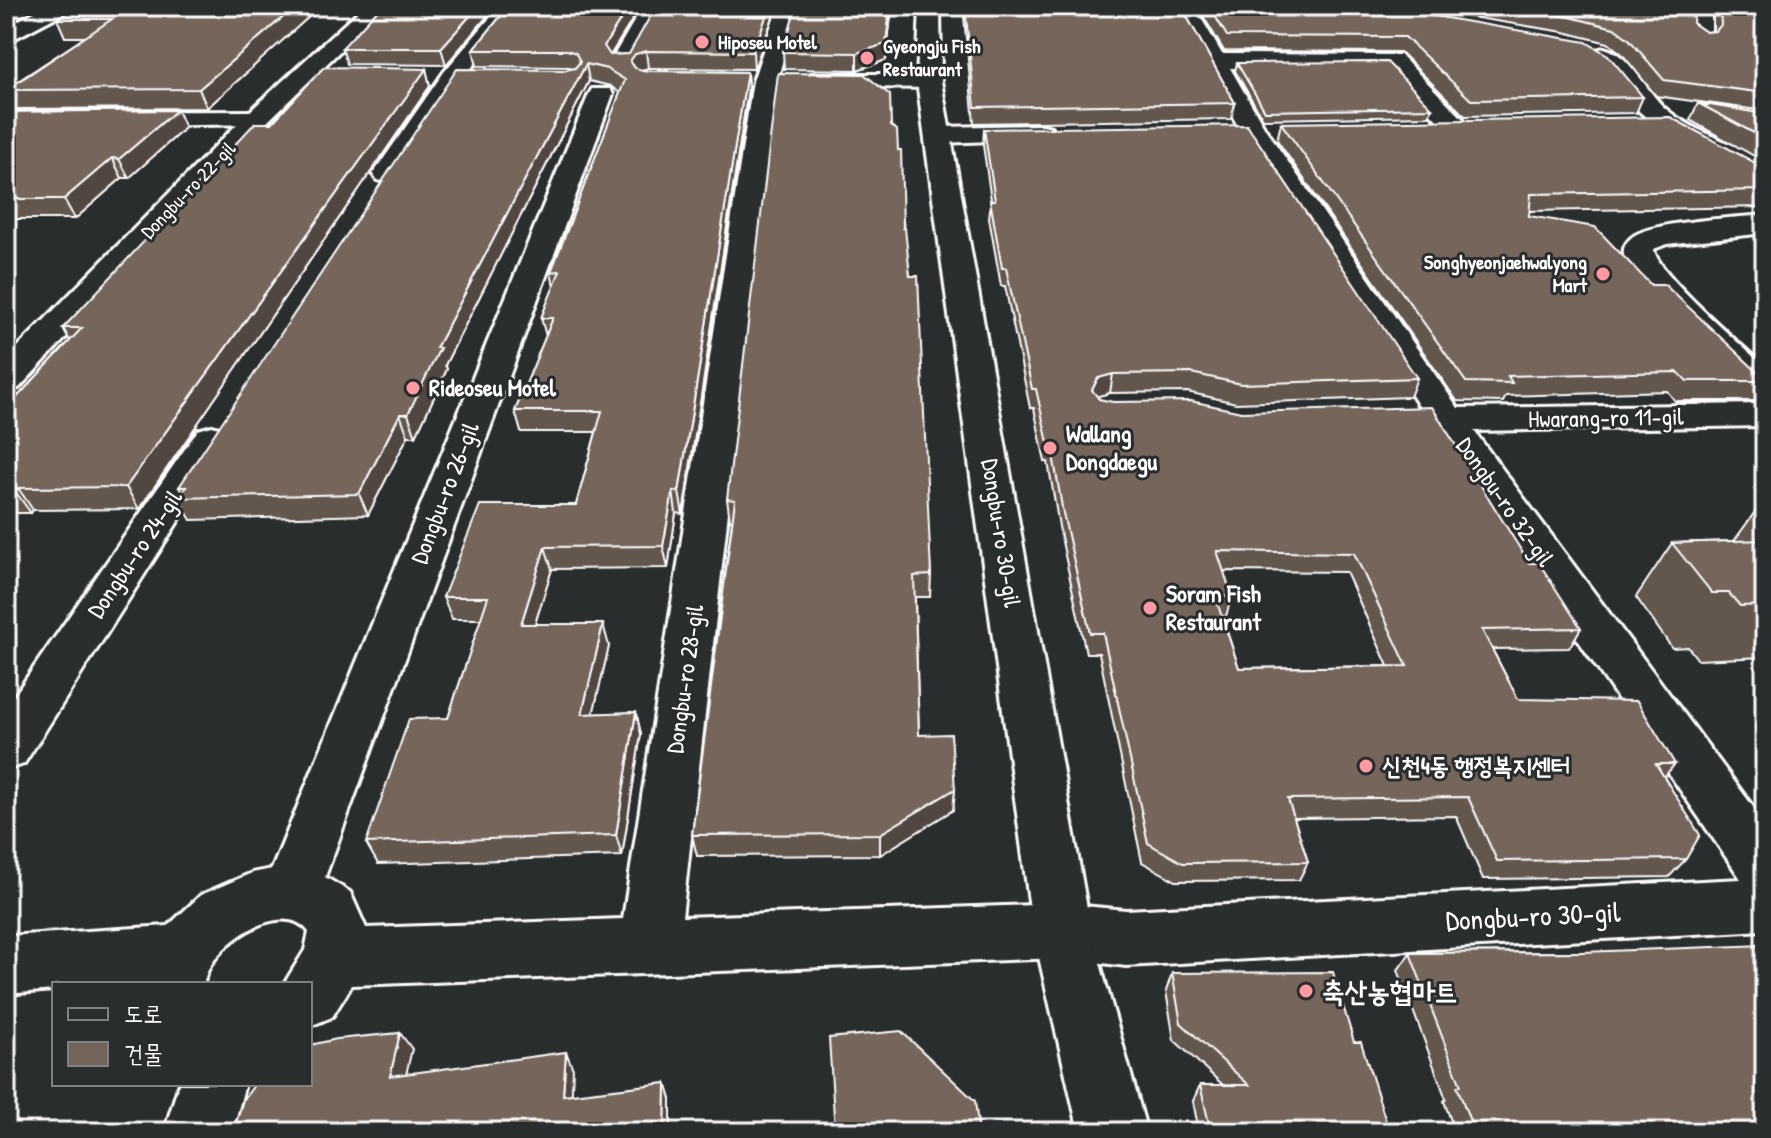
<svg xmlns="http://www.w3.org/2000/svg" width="1771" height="1138" font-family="'Patrick Hand','Poor Story',sans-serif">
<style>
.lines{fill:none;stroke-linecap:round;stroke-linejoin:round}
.minor-casing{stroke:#fff;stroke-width:6}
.major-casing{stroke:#fff;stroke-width:6}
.minor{fill:#2a2d2e;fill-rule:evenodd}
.major{fill:#2a2d2e;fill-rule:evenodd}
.wall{fill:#64574d;stroke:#fff;stroke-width:2;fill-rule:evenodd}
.shaded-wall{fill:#51473f;stroke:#fff;stroke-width:2}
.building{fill:#74655a;stroke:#fff;stroke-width:2;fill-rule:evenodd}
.poi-dot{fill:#ff9aa2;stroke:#2a2d2e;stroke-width:3}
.labels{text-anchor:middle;stroke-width:6;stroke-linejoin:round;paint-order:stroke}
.far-poi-label{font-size:20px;font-weight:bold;fill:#fff;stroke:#2a2d2e;text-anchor:start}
.far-street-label{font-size:20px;fill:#fff;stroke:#2a2d2e}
.poi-label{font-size:24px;font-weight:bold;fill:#fff;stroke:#2a2d2e;text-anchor:start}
.street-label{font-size:24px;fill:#fff;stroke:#2a2d2e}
.near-street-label{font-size:28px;fill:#fff;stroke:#2a2d2e}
.near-poi-label{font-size:28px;font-weight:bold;fill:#fff;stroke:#2a2d2e;text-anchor:start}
</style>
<rect width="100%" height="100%" fill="#2a2d2e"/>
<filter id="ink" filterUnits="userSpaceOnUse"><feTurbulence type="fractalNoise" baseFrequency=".0125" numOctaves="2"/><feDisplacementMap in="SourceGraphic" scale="16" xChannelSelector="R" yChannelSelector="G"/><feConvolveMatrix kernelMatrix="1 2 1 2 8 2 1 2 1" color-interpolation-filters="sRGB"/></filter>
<g filter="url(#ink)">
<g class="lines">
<g class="minor-casing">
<path id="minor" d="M46,6H72L69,10L6,43V27Z
M500,6H521L461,81L397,180L387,182L377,180L373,174L444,72Z
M643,6H663L629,69H613L609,64Z
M778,6H798L777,81L682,917L1062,904L1126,910L1741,879L1428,420L1240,130L1174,6H1194L1222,54L1400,55L1470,126L1466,131H1448L1386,67L1230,68L1266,130L1458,408L1765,404V426L1474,431L1765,823V930L1126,966L1062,958L352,985L332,1017L310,1026V984H284L305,950L309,932C282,895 206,949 204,984H54V990L6,994V936L168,926L201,895L252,873L272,869L589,94L592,89H610L613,94L325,877L350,892L366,928L623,919L753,81Z
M1691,6H1711V38L1708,43L1700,45L1689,38Z
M1604,48C1632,55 1645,91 1666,109C1694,133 1734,142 1765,162V184L1755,182L1733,166L1658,127L1640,112L1593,55L1596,50Z
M812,74H929L937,76L941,81L937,86L929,88L804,86L800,81L804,76Z
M256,111L265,114L269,119L265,124L6,128V112Z
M1042,125L1051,127L1055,133L1051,139L940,143L931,141L927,135L931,129L940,127Z
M1765,215V233L1667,244L1654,249C1655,272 1744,347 1765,367V398L1752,395C1726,369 1634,288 1625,259C1622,251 1624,244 1631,238C1650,221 1737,218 1765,215Z
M212,426L226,430L231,438L24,764L6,770V708L198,430Z
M179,1084H245L232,1132H164Z"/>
</g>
<g class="major-casing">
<path id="major" d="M364,6H386L265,124L19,388L6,391V359L247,114Z
M920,6H940L941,81L1091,931L1147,1132H1079L1033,931L917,81Z"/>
</g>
<use href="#minor" class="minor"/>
<use href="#major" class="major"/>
</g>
<path class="wall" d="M78,6H321L207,108L15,109L6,93V89L85,37H65L57,19Z
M496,6L446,65L347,64L342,48Z
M509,6H641L611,55L629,54L777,6L754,69L648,68L642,70L646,71L747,72L748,89L683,514L676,513L668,568L552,569L535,624L609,646L593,714L636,712L641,734L622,856L378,864L366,843L448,718L481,619H452L443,597L576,505L596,432H521L515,411L546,336L541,318L554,287L551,272L620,93L610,86L589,81L445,365L447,369L416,436H408L368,515L191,520L178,498L182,493L179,487L566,70L573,68L570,67L477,66L473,50Z
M796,6H892L886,60L857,70L784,69L783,52Z
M963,6H1181L1235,103L1231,119L974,123Z
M1197,6H1383L1643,97L1636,113L1465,116L1400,52L1224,51Z
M1402,6H1694L1693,23L1706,32L1713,31V6H1765V111L1656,96L1622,54L1608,43L1564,32Z
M1237,63L1432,108L1429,116L1263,119L1235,71Z
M426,69L430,86L139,509L33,510L31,513H6V409L70,341L63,328L272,123Z
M1698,103L1765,114V162L1690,120Z
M6,112L185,128L129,178H122L75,219H6Z
M1281,123L1765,168V207L1529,211V216L1651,285L1765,379V390L1758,401H1675L1667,391L1506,396L1503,402L1457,401L1277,140Z
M891,126L910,276L931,575L930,597H915L919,735L955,789L953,810L880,855L697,856L692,835L732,521L730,520L727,499Z
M984,129L1417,378L1410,397L1236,403L1187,392L1110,393L1097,396L1099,399L1529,563L1581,628L1569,648L1492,649L1518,699L1675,764L1664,777L1686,859L1669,877L1483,879L1456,816L1294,818L1308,862L1299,880L1176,881L1142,862L1099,653H1086L1060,532L1048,462H1045L1034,408H1030L1005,286H1001L989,218L991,200L983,145ZM1223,571L1346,572L1388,666L1239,668L1222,616H1226L1232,596Z
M1765,498V657L1698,660L1688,647L1672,648L1636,597L1672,543L1734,541Z
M1582,952L1765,1132H1455L1444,1101L1446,1099L1398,970L1410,953Z
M1172,973L1354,1042L1389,1131L1199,1132L1193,1101L1200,1085H1223L1174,1040L1166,991Z"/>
<path class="shaded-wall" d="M296,6H321L207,108L199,89Z
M479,6H496L446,65L441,48Z
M629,6H641L606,62L604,46Z
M770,6H777L754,69L753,52Z
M890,6H892L886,60L857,70V53Z
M646,51L648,68L638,71L630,61L635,54Z
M586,64L589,81L445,365L447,369L416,436L408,414L436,348Z
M426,69L430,86L139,509L126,487Z
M747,72L748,89L683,514L679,492Z
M177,110L185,128L129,178L119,159Z
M112,158L122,178L75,219L64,199Z
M1113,374L1110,393L1095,397L1092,390L1098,378Z
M400,414L408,436L368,515L359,494Z
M18,488L33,510L31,513L15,491Z
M673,491L676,513L668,568L663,546Z
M545,547L552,569L528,646L521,624Z
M603,624L609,646L588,736L582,714Z
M636,712L641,734L622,856L616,835Z
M955,789L953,810L880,855V834Z
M400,1033L412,1049L402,1092L390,1076Z
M566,1052L573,1069L571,1110L563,1095Z
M666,1083L671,1099V1132H665Z"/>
<path class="building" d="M78,6H296L199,89L6,90L112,19H57Z
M381,6H479L441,48H342Z
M509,6H629L604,46L610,55L629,54L656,6H770L753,52L646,51L635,54L630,61L635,68L646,71L747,72L679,492L673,491L663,546L545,547L521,624H603L582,714L636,712L616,835L366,843L409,719L448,718L488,597H443L480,505H576L602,411H515L553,318H541L560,271L551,272L625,80L607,69L586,64L436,348H440L408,414H400L359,494L178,498L186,487H179L457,69L566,70L575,68L580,62L576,53L567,50H473Z
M796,6H890L886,44L857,53L783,52Z
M965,6H1181L1235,103L975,107Z
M1209,6H1383L1394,9L1586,42L1608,55L1643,97L1471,100L1405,37L1227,36Z
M1498,6H1694L1693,23L1706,32L1716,31L1721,25L1720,6H1765V93L1664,80L1629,39L1614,28L1570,17Z
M1387,62L1432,108L1265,111L1237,63Z
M324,67L426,69L126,487L18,488L15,491H6V414L8,412H6V409L82,328H63L255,123H272Z
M778,73L864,74L890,95L891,126L897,130L898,150H901L903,228H905L910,276H918L931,575L914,576L919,735L951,734L955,789L880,834L692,835L735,500L727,499Z
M1698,103L1765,114V139Z
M177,110L119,159L112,158L64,199H6V112Z
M1670,117L1765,168V190L1531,194L1529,216L1595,227L1651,285H1665L1765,379V381H1687L1678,372L1508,376L1512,383L1466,382L1281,123Z
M1247,125L1417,378L1241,384L1191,373L1113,374L1098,378L1092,390L1099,399L1113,402L1191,401L1241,412L1432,407L1529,563H1539L1581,628L1482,630L1518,699L1637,701L1675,764H1656L1700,835L1686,859L1497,861L1468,797L1288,799L1308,862L1183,863L1148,843L1103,633H1090L1063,513L1051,443H1048L1036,389H1032L1006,268H1002L990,200H995L984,129ZM1217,551L1354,553L1407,666L1239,668L1215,596H1232Z
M1765,540V605L1740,606L1729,593H1712L1672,543Z
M1765,945V1132H1474L1457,1086H1461L1410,953L1582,952Z
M1333,972L1354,1042H1361L1389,1131L1211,1132L1200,1085H1249L1181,1023L1172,973Z
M901,1031L975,1101L979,1132H835L829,1038Z
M400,1033L390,1076L566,1052L563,1095L666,1083L665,1132H233L243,1100L255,1084H310V1045L337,1039Z"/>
</g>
<g class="poi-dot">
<circle cx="702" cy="42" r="8"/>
<circle cx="867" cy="58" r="8"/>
<circle cx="1603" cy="274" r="8"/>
<circle cx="413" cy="388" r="8"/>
<circle cx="1050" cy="448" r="8"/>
<circle cx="1150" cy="608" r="8"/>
<circle cx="1366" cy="766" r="8"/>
<circle cx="1306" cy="991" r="8"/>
</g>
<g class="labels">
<g class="far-poi-label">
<text x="718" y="49">Hiposeu Motel</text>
<text x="883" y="53">Gyeongju Fish<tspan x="883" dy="23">Restaurant</tspan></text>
<text x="1587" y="269" text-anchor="end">Songhyeonjaehwalyong<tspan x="1587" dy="23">Mart</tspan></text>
</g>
<g class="far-street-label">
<text transform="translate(188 190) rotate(-46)" y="7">Dongbu-ro 22-gil</text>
</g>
<g class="poi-label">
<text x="429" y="396">Rideoseu Motel</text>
<text x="1066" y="442">Wallang<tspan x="1066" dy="28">Dongdaegu</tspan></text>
<text x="1166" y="602">Soram Fish<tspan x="1166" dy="28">Restaurant</tspan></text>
<text x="1382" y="774">신천4동 행정복지센터</text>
</g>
<g class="street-label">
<text transform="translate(1606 418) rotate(-1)" y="8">Hwarang-ro 11-gil</text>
<text transform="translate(445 493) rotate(-69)" y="8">Dongbu-ro 26-gil</text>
<text transform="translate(1505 502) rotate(55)" y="8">Dongbu-ro 32-gil</text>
<text transform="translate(1001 533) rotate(81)" y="8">Dongbu-ro 30-gil</text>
<text transform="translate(135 554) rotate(-56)" y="8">Dongbu-ro 24-gil</text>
<text transform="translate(685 679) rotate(-82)" y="8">Dongbu-ro 28-gil</text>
</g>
<g class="near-street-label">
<text transform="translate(1533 916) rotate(-3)" y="10">Dongbu-ro 30-gil</text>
</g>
<g class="near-poi-label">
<text x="1322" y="1001">축산농협마트</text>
</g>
</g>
<rect width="1771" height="1138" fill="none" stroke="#2a2d2e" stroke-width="32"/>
<rect x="16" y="16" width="1739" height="1106" fill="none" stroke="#fff" stroke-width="3" filter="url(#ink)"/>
<rect x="52" y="982" width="260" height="104" fill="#2a2d2e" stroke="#7f8182" stroke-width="2"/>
<rect x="68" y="1008" width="40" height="12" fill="#2a2d2e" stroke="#7f8182" stroke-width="2"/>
<text x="124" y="1022" font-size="24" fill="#ffffff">도로</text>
<rect x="68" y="1042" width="40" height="24" fill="#74655a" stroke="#7f8182" stroke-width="2"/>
<text x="124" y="1062" font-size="24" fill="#ffffff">건물</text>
</svg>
